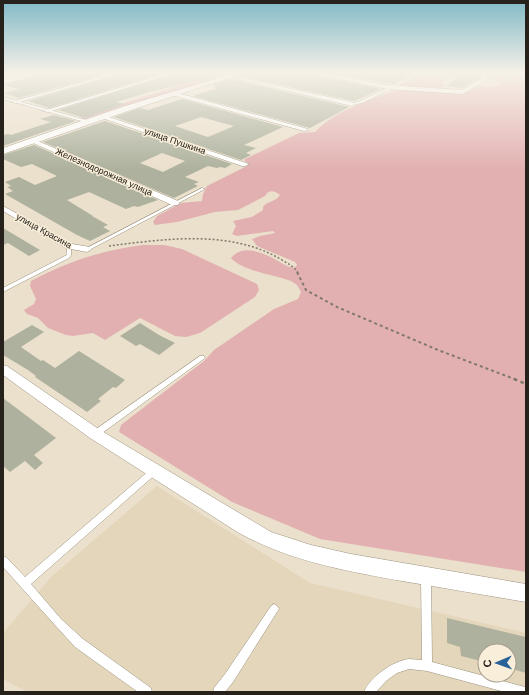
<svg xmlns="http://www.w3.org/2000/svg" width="529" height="695" font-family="'DM Sans',sans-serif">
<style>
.built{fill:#e4d6bb;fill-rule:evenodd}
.green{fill:#e2b0b1}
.building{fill:#adb19d;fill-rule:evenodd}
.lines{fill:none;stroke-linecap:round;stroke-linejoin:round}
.service-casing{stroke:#9c9380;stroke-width:1}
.minor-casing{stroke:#9c9380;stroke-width:1}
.tertiary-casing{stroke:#9c9380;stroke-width:1}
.path-far2{stroke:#81796c;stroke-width:1.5;stroke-dasharray:2 2;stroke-linecap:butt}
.path-far1{stroke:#81796c;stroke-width:2;stroke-dasharray:3 3;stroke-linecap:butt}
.path{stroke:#81796c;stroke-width:2.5;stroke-dasharray:3.5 3.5;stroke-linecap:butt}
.service{fill:#fff;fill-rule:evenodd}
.minor{fill:#fff;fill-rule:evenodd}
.tertiary{fill:#fff;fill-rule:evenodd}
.labels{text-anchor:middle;stroke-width:3;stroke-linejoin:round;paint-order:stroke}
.far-street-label{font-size:9px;fill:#26221b;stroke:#f8eed9}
</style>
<rect width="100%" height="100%" fill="#ebe0cc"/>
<path class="built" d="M157,486L310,583L526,633V692H28L3,679V633L52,576ZM485,651H509V675H485Z"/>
<path class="green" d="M418,73H465C457,76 448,78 439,79L443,81L441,82L445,85L439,90L452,93L461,94L466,93L479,86L492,87L503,84L491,78L498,73H526V572L320,539L232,502L119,432L121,425L204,361L214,350L274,309L298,299L301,292L297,285L291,281C275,275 242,271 231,258C246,240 272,258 287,266L294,268L297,265L295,262L257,246L252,239L260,236L275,233L273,231L237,236L232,234L236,226L233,221L252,217L263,210V207C267,201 276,202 280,195C275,191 269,189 265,196L238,210L215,212L177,222L155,225L153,222L157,216L181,203L202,201L203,194L207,186L247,166L249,164L244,160L245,159L299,133L315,132C335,110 374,99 401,88V84L418,76L417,74Z
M224,74L226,75L93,119L84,120L79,118L97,114L112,107L188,83Z
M143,245H164L182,249L257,284L259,290L255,297L200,333L186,337L175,336L140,318L105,340L93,333L73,336L66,335L48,328L38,318L27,314L24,310L34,304L36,299L30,286L31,281C67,262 102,250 143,245Z"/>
<path class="building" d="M45,73H110L19,98L5,93L19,89L5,85Z
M123,73H163L49,108L28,101Z
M176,73H230L153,91L116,102L125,104L85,118L58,110Z
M245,73H264L265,76L274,73L289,76L296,73H303L381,89L354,101L239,76Z
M329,73H400L410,76L393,84Z
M465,73L483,76L462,88L446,86Z
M231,79L349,107L310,128L193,96L215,89L214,84Z
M182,99L283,127L244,145L256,148L246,153L251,155L241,160L114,117L140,108L148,110ZM201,117L234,126L208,137L175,126Z
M54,115L76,121L3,146V135L8,134L11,135L51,122L40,119Z
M105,121L232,164L225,168L220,167L217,168L208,166L185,177L199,182L194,184L198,186L174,198L43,142ZM162,153L185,161L163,172L140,163Z
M34,145L158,200L138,207L134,206L126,209L89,192L67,200L93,216H92L108,225L103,227L110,231L90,241L77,235L5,194L13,191L7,187L11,186L5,182L19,177L35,185L57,176L32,164L21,167L3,159V155Z
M3,228L40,250L29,256L8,243L3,245Z
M140,323L159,335L175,343L159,355L140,344L136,346L120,336Z
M32,325L44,332L21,347L41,361L43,360L55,368L79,351L125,380L116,388L113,387L98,399L101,401L87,412L35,377L36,376L28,370L3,355V342Z
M3,398L56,438L34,455L43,463L35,470L25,461L10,472L3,466Z
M447,618L526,637V673L509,668V651H485V662L461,656L460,647L447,643Z"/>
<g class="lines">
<g class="service-casing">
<path id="service" d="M420,73H423L362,103L352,105L351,104L360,101Z
M3,97L90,121L91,122L88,123L3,99Z
M202,188L205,189L89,250H87L85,249Z
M67,245H69L71,246V255L69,258L3,292V288L65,256L67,255Z
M200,356H204L205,358L98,436L95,437L92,436L91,434L92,432Z
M154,468L157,469L158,471L157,473L31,584L61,619L83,639L151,688L152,692H138L75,647L55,625L3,567V556L6,557L25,577L151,469Z
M426,573L429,575L431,578L432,662L525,687H526V692H505L427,671L409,669L397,673L386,681L376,692H364C370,677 393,661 409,659C413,659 418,660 422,660L421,578L423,575Z
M274,604L277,606L279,609L277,612L233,682L225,692H213L214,688L225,674L271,606Z"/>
</g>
<g class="minor-casing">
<path id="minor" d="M36,73H44L3,84V81Z
M115,73H122L16,103L11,102Z
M168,73H175L48,112L43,111Z
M312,73H321L387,85L462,90L491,73H496L463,94L387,89Z
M401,73H413L419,75L417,76Z
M227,75L352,102L355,104L352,106L229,77Z
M174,92L308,129L309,130L304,131L172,95L171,94Z
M102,116H106L249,164L245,166H242L102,118Z
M33,139L178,201L179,203L178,205H172L31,142L30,141Z
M3,206L72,244L90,247L92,249L87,252L66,248L3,211Z
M3,365L7,366L100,430L271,532L311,545L351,554L526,584V602C485,595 444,588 402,581C346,571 290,561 239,533L90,438L3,375Z"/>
</g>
<g class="tertiary-casing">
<path id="tertiary" d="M235,73H244L131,110L3,154V148L125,106Z"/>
</g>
<path class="path-far2" d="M109,246C165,239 231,229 282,260C288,264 294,266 298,273"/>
<path class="path-far1" d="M297,272L306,290L337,307L438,350L517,380"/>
<path class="path" d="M514,379L526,384"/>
<use href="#service" class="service"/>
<use href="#minor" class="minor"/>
<use href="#tertiary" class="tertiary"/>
</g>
<linearGradient id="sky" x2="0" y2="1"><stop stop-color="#81b9c6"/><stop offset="0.43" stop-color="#f6f1e8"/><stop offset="1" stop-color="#f6f1e8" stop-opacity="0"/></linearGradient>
<rect width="529" height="170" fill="url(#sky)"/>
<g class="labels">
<g class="far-street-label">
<text transform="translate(175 141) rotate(19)" y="3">улица Пушкина</text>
<text transform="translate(104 172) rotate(24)" y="3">Железнодорожная улица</text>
<text transform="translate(44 231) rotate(29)" y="3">улица Красина</text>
</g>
</g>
<rect width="529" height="695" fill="none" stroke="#26221b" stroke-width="8"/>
<g transform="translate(497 663) rotate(268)"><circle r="19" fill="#f8eed9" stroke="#a49c8d"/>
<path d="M0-3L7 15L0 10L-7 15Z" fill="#286299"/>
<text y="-6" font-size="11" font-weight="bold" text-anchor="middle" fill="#26221b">С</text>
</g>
</svg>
